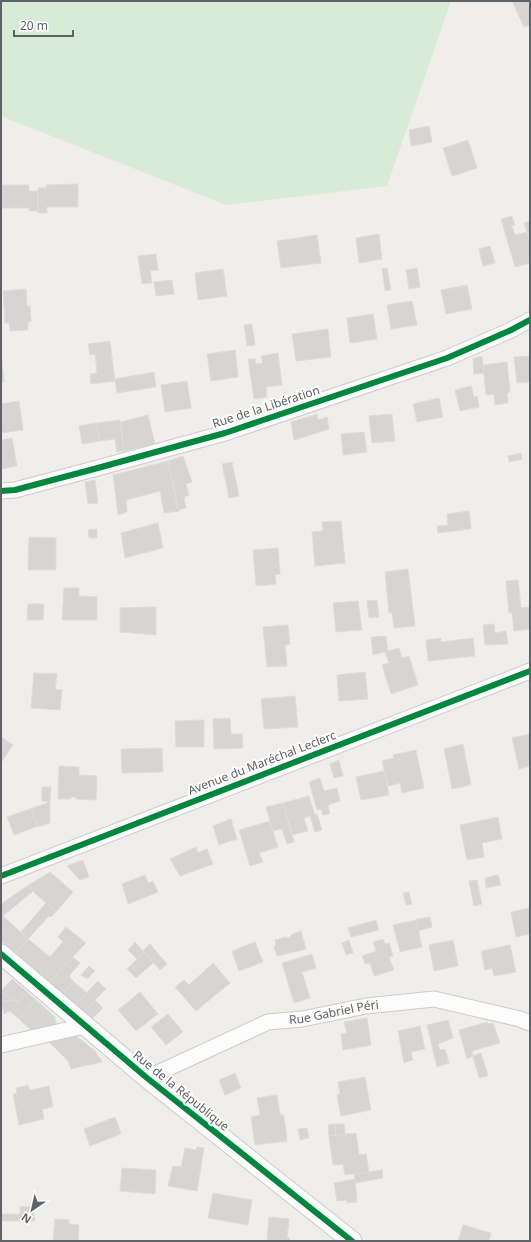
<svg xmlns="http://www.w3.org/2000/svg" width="531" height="1242" font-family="'Noto Sans',sans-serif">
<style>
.green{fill:#d8ebd6}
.building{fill:#d6d5d3;stroke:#deddd9}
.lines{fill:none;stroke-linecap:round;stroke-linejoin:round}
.minor-casing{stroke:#cbcccc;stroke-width:17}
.tertiary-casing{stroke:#cbcccc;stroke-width:21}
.minor{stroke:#fdfcfc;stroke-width:15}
.tertiary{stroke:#fdfcfc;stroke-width:19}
.cycleway-casing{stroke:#fff;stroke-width:8}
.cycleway{stroke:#00873e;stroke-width:6}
.labels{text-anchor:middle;stroke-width:4;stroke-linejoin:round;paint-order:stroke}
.street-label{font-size:12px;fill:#5f6368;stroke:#fff}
</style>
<rect width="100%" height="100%" fill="#efeeea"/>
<path class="green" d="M1,1H451L387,186L226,205L1,116Z"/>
<path class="building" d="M512,1H530V25L524,27Z
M429,126L432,142L411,146L409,130Z
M468,140L477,168L452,176L443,148Z
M78,184V207H47V213H38V188H47L46,185Z
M1,185H29V191H38V211H29V208H1Z
M512,216L515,225L512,226L515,235L527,232L530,242V263L515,267L501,219Z
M530,221V242L524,223Z
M379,234L382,259L359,263L356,238Z
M317,235L321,263L281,268L277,241Z
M490,246L495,263L483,266L479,249Z
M156,254L158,270L150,271L152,283L142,284L138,256Z
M387,268L391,290L385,291L382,269Z
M417,268L420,287L409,289L406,270Z
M223,269L227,296L198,300L195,273Z
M172,280L174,294L156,296L154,282Z
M467,285L472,309L446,314L441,290Z
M26,289L27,306H30L31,318V321L28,322V330L10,331L9,323H5L3,291Z
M412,301L417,325L391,329L387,305Z
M373,314L377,339L350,343L347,318Z
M252,324L255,345L247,346L244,325Z
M328,329L331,357L296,361L292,334Z
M110,341L115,381L91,384L90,374L97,373L95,354L90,355L88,344Z
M235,350L238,377L211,381L207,354Z
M1,351L4,382H1Z
M278,353L282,385L266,387L267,397L254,399L248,359H255L256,364L263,363L261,356Z
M482,356L484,373L474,374L473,359Z
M530,356V382L517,383L514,357Z
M507,362L510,392L507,393L508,403L495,405L494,394L486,395L483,365Z
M154,372L156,387L117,393L115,379Z
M187,381L191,408L165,412L161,385Z
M471,386L474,397L477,396L479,407L460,411L455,390Z
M439,398L443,417L417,422L413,404Z
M19,401L23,430L1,433V404Z
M317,414L318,420L327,417L329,429L294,440L291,422Z
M392,414L395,441L372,443L369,416Z
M148,415L155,444L124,451L121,422Z
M120,420L124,451L117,452L115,439L100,441L96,423Z
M96,423L100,441L82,444L79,426Z
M364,432L367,452L343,455L341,434Z
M12,438L17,466L1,469V440Z
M521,453L522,459L509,462L508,456Z
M183,456L192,482L186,484L189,495L184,497L186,508L178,510L168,461Z
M168,461L179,511L164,513L160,491L126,500L127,512L118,515L113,475Z
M232,462L239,496L229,498L222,464Z
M95,480L98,503L88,504L85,482Z
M469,511L471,529L438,533L437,526L448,525L447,514Z
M341,521L345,563L315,566L312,532L323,531L322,522Z
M158,523L163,548L125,558L121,533Z
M97,529V538H89L88,530Z
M29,537L56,538V570H28Z
M278,548L280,574L275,575L276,584L256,586L253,550Z
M408,569L415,626L394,628L392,613H389L385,572Z
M518,580L521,608L530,607V629L514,631L512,613H509L506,581Z
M64,588H79V596L97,597V620H62Z
M377,600L379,617L369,618L367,601Z
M358,601L362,630L336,632L333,603Z
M28,604H44L43,620H27Z
M156,607V635L120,632V608Z
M494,624L495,633L506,631L508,644L485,645L483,625Z
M288,625L290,644L285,645L287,666L267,667L263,627Z
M386,636L388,651L399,648L402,658L409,656L418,685L391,694L382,665L389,663L385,652L373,655L371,637Z
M441,638V642L473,638L475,656L428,661L426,640Z
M365,672L368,699L339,701L337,675Z
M34,673L57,674L55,689L62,690L60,710L31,708Z
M295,696L298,727L264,729L261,699Z
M230,718L231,734H242L243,748L214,749L213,719Z
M204,720V747H176L175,721Z
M530,734V766L519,769L512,738Z
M1,737L13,745L1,763Z
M463,744L471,785L452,789L444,749Z
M162,748L163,772L122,773L121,749Z
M416,750L424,788L402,793L400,783L388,786L382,761L394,758L393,755Z
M339,760L343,776L334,778L330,764Z
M59,766L79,767V775L97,776L96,800L76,799V797H70L71,799H58Z
M384,771L389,795L361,800L356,777Z
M320,778L324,791L337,788L340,801L328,805L330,814L323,815L321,809L317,810L309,782Z
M42,787H51L50,802L42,801Z
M309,796L315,815L317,814L322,830L315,832L310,816L304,818L308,831L292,835L283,803Z
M50,802V823L38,827L30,809Z
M283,803L294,842L287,844L282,829L273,831L266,807Z
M30,809L38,826L14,835L7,817Z
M498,817L502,839L482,843L484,857L467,860L460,825Z
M231,819L237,839L219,845L213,826Z
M270,821L278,847L259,853L263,862L250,866L239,830Z
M196,847L198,853L207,849L213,864L180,876L170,859Z
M83,860L89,877L80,880L67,866Z
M50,872L73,892L56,912L27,886Z
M145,875L148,883L153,881L158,892L128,904L122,884Z
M498,875L501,885L486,888L485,878Z
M477,880L482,904L474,906L469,881Z
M27,886L33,891L3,916L28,939L15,953L1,941V904Z
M409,892L412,904L406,905L403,893Z
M46,903L56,912L51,917L49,916L28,939L21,932Z
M530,908V934L516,937L511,912Z
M430,917L432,927L418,931L416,919Z
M376,920L379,930L351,937L348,928Z
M416,920L422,947L400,952L393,925Z
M66,927L86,943L48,983L15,953L28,939L50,957L63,942L58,937Z
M301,931L306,949L277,956L274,946L276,945L275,940L286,937V938H289L292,934Z
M383,939L385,944L389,943L393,956L389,957L394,970L374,976L370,963L365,964L362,956L376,951L373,942Z
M349,940L353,953L346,955L342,943Z
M453,940L458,966L434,971L429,945Z
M135,942L144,952L137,959L128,950Z
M255,942L263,962L239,971L232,951Z
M150,944L167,964L160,970L143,951Z
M510,945L516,972L494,976L492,968L485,970L481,951Z
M144,952L153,963L136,978L127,969Z
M312,954L316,968L302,972L310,998L294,1003L282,963Z
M73,957L80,963L69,976L74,982L62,995L48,983Z
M213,963L230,983L196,1011L175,987L184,980L189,985Z
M89,966L95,971L87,979L81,975Z
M12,979L27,992L18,1002L12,1000L1,991Z
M98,981L106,989L82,1013L74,1006Z
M74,982L87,993L74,1006L62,995Z
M1,991L12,1000L1,1002Z
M27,992L36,1000L19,1019L10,1011L4,1014L1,1002L15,1000L18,1002Z
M140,992L158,1014L136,1031L118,1010Z
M36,1000L55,1017L57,1029L34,1033L19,1019Z
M95,1000L103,1008L91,1020L82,1013Z
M168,1014L183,1032L166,1045L151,1027Z
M367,1018L371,1045L343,1050L341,1034L347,1033L344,1022Z
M448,1020L453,1038L438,1044L440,1050L445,1049L449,1063L437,1067L427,1025Z
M487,1022L489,1024L493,1023L500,1043L472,1051L473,1056L467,1059L459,1030Z
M420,1026L425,1049L411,1052L413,1060L404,1063L398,1031Z
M74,1034L95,1051L102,1062L71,1069L68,1061L48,1041Z
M481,1053L488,1076L479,1078L473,1056Z
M235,1073L241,1088L225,1095L219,1080Z
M365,1077L371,1110L341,1116L337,1095L340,1094L338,1082Z
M28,1085L30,1090L49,1086L53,1107L42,1109L44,1119L19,1125L13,1094L17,1093L16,1088Z
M277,1095L280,1114L284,1116L287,1141L255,1145L251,1117L260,1115L257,1098Z
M115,1117L121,1134L90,1146L84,1129Z
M335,1124L336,1135L329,1136L328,1125Z
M335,1124H344L345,1134L336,1135Z
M307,1128L309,1138L300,1140L298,1129Z
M356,1133L359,1155L366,1154L369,1172L345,1175L343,1164L333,1165L329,1136Z
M197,1147L204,1148L197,1191L168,1186L173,1166L181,1167L185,1148L196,1150Z
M122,1168L156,1170L155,1194L120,1191Z
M382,1170L383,1178L355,1183L354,1174Z
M355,1179L357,1202L347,1203L346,1200L337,1201L334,1183Z
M213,1193L252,1200L248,1225L208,1218Z
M33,1206L35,1221H1V1214H19L20,1213V1207Z
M269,1217L289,1219L287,1237L290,1238L289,1241H267Z
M55,1219L69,1220V1224L79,1225L78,1241H53Z
M463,1225L491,1233L489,1241H458Z"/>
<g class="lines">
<g class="minor-casing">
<g id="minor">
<path d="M1,491L15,490L94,469L225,433L447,358L509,331L530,320"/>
<path d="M1,876L530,671"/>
<path d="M1,1045L84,1026"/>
<path id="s1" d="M147,1078L268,1022L302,1019L366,1006L434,999L520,1019L530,1023"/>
</g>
</g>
<g class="tertiary-casing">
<path id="tertiary" d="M1,954L147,1078L352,1241"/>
</g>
<use href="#minor" class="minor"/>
<use href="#tertiary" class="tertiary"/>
<g class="cycleway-casing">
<path id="cycleway" d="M1,491L15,490L94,469L225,433L447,358L509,331L530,320
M1,876L530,671
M1,954L147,1078L352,1241"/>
</g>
<use href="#cycleway" class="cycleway"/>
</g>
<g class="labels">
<g class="street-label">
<text transform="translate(266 407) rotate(-18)" y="4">Rue de la Libération</text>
<text transform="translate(262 763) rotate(-21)" y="4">Avenue du Maréchal Leclerc</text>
<text dy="4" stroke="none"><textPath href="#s1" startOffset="200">Rue Gabriel Péri</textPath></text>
<text transform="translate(181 1091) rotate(39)" y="4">Rue de la République</text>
</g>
</g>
<rect width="531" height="1242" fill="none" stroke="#5f6368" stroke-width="4"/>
<g transform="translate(32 1210) rotate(214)" stroke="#ffffff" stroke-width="3" paint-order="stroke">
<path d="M0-3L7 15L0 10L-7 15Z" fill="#5f6368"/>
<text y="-6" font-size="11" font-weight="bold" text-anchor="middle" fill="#5f6368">N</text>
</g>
<path d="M14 30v6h59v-6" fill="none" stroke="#5f6368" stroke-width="2"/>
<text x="20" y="30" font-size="12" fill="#5f6368" stroke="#ffffff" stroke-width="3" paint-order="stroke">20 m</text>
</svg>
